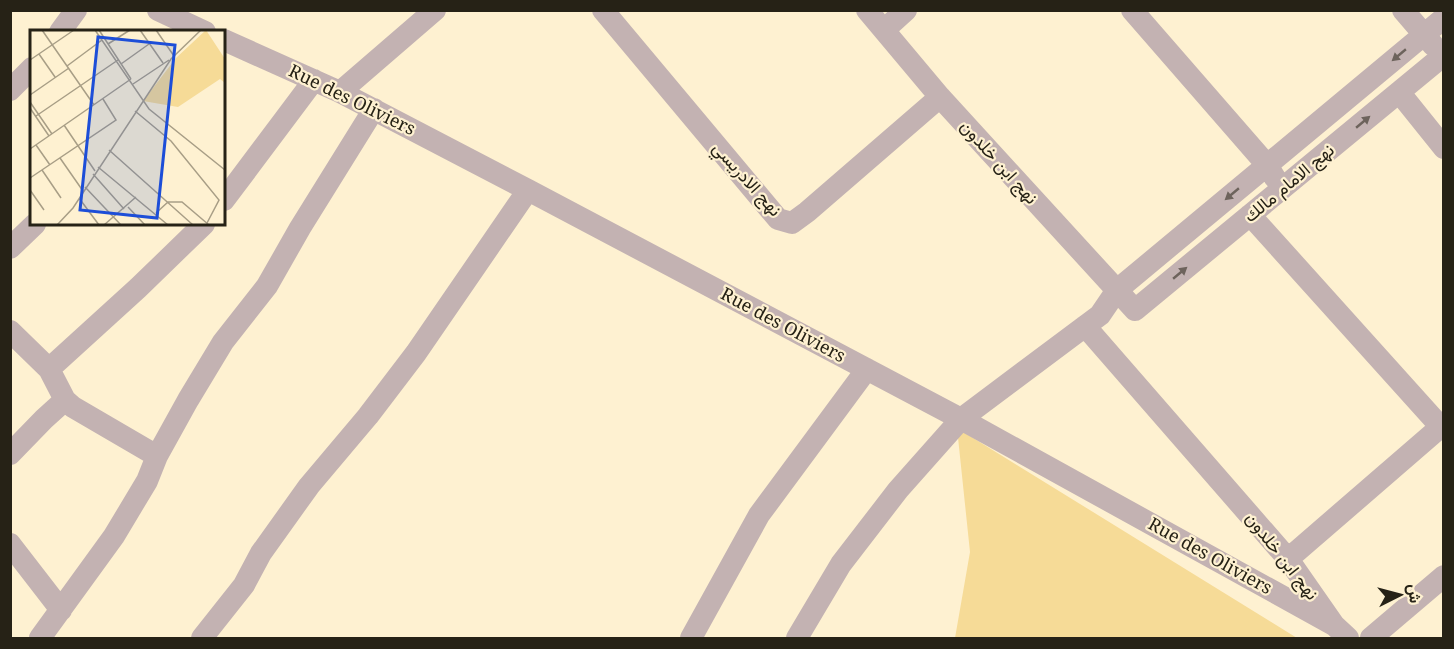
<svg xmlns="http://www.w3.org/2000/svg" width="1454" height="649" font-family="'Noto Serif',Vazirmatn,serif">
<style>
.green{fill:#f6db97}
.lines{fill:none;stroke-linecap:round;stroke-linejoin:round}
.minor{stroke:#c3b2b2;stroke-width:22}
.oneway{fill:#6d635c}
.labels{text-anchor:middle;stroke-width:4.5;stroke-linejoin:round;paint-order:stroke}
.street-label{font-size:18px;fill:#262216;stroke:#fef1d1}
.inset-road{fill:none;stroke:#a89e86;stroke-width:1.5}
.view{fill:#1d4ed8;fill-opacity:0.15;stroke:#1d4ed8;stroke-width:3}
.inset-edge{fill:none;stroke:#262216;stroke-width:3}
</style>
<rect width="100%" height="100%" fill="#fef1d1"/>
<path class="green" d="M957,428L1297,638H955L970,552Z"/>
<g class="lines">
<path class="minor" d="M158,10L205,32
M603,10L778,219L792,223L807,212L940,97
M867,10L940,97L1135,310
M1132,10L1267,165L1275,178
M1403,10L1433,45
M884,30L906,10
M60,32L76,10
M224,40L340,92L528,190L961,419L1334,625
M10,90L32,68
M340,92L435,10
M1399,92L1444,148
M224,200L314,80
M1250,215L1440,426
M10,248L35,224
M1135,310L1444,55
M1085,326L1288,559L1334,625L1348,638
M10,331L49,369L65,400L73,407L157,456
M49,369L138,288L204,224
M10,454L44,419L65,400
M10,544L61,610
M1288,559L1444,424
M40,638L114,536L147,481L157,456L188,400L223,342L267,286L300,228L374,109
M202,638L244,585L261,553L309,486L368,416L416,353L528,190
M691,638L759,515L867,369
M797,638L841,564L898,490L961,419L1100,315L1117,290L1444,18
M1371,638L1444,576"/>
</g>
<defs><path id="oneway-solid" d="M-6-.8H1V-3.2L6.5 0L1 3.2V.8H-6Z" transform="scale(1.5)"/></defs>
<g class="oneway">
<use href="#oneway-solid" transform="translate(1399 55) rotate(140)"/>
<use href="#oneway-solid" transform="translate(1363 122) rotate(-40)"/>
<use href="#oneway-solid" transform="translate(1232 194) rotate(140)"/>
<use href="#oneway-solid" transform="translate(1180 273) rotate(-40)"/>
</g>
<g class="labels">
<g class="street-label">
<text transform="translate(352 100) rotate(26)" y="6">Rue des Oliviers</text>
<text transform="translate(999 162) rotate(48)" y="6">نهج ابن خلدون</text>
<text transform="translate(747 179) rotate(48)" y="6">نهج الادريسي</text>
<text transform="translate(1289 183) rotate(-40)" y="6">نهج الامام مالك</text>
<text transform="translate(783 325) rotate(28)" y="6">Rue des Oliviers</text>
<text transform="translate(1210 556) rotate(29)" y="6">Rue des Oliviers</text>
<text transform="translate(1282 556) rotate(52)" y="6">نهج ابن خلدون</text>
</g>
</g>
<g transform="translate(30 30)">
<rect width="195" height="195" fill="#fef1d1"/>
<path d="M176,0L195,29V53L190,49L148,77L113,71L146,28Z" fill="#f6db97"/>
<path class="inset-road" d="M12,0L64,75M65,0L119,79L195,140M69,0L101,49M110,0L133,33M126,0L144,26M78,14L100,0M9,24L25,47M0,30L44,0M91,34L119,14M37,36L72,10M103,54L139,30M0,65L39,38M0,72L22,104M0,78L19,106M105,81L141,111L189,170L177,193M6,86L88,30M34,95L65,141M6,115L20,135M0,119L101,49M79,120L163,195M30,128L53,161M68,137L138,195M12,140L31,168M63,144L94,179M0,148L86,90L73,69M55,157L91,195M0,160L14,180M49,168L69,195M98,177L115,195M126,183L138,172H152L179,195M27,195L43,178L141,29L171,0M74,195L106,167"/>
<path class="view" d="M68,7L145,15L127,188L50,180Z"/>
<rect width="195" height="195" class="inset-edge"/>
</g>
<rect width="1454" height="649" fill="none" stroke="#262216" stroke-width="24"/>
<g transform="translate(1400 595) rotate(84)" stroke="#fef1d1" stroke-width="4.5" paint-order="stroke">
<path d="M0-4.5L10 22L0 15L-10 22Z" fill="#262216"/>
<text y="-9" font-size="16" font-weight="bold" text-anchor="middle" fill="#262216">ش</text>
</g>
</svg>
